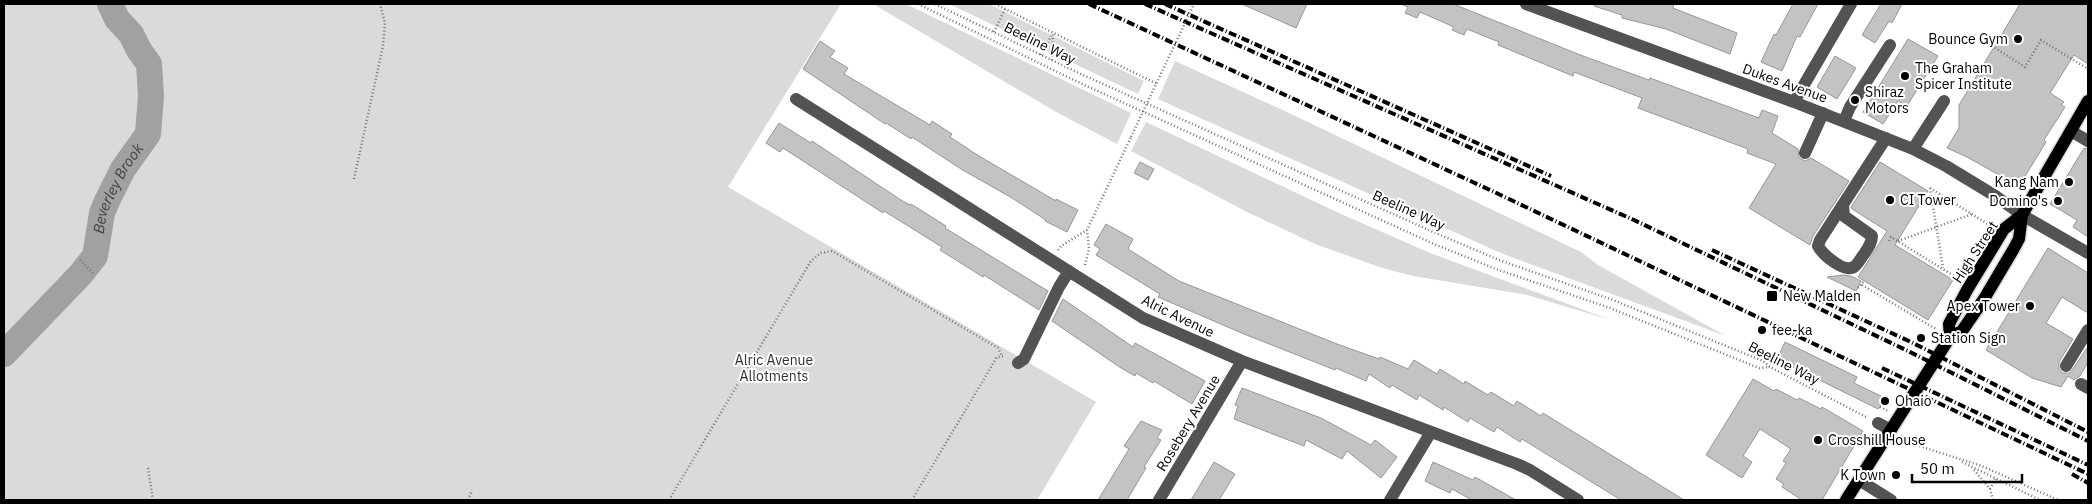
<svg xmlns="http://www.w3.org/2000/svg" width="2092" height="504" font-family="'IBM Plex Sans',sans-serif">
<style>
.green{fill:#dadada}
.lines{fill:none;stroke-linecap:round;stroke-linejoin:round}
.river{stroke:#a1a1a1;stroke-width:26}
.building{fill:#c3c3c3;stroke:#979797}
.major-casing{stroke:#dbdbdb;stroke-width:15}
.path{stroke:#757575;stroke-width:2.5;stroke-dasharray:1 2.5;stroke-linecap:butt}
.minor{stroke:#535353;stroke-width:12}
.major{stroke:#000;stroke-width:12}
.rail{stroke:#000;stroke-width:4;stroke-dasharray:8 2.5 1 2.5;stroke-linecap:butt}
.path-bridge{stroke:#757575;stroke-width:2.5;stroke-dasharray:1 2.5;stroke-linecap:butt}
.poi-dot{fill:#000;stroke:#fff;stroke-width:2}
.labels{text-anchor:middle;stroke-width:4;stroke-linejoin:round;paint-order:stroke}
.poi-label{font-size:14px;fill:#000;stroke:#fff;text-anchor:start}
.street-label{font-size:14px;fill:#000;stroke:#fff}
.park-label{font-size:14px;fill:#313131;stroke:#fff}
.water-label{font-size:15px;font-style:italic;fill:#424242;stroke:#fff}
</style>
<rect width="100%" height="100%" fill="#fff"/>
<path class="green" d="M4,4H841L728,187L1096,402L1037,500H4Z
M873,4H906L1131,113L1117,144L1058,113Z
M949,4H989L1144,81L1138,94Z
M1175,61L1289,113L1581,252L1598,265L1726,336L1503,254L1158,99Z
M1146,122L1341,214L1430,253L1611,320L1527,295L1413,276L1382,268L1315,244L1247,212L1131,151Z"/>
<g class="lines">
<path class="river" id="s1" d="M4,354L81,274L95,256L102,213L107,201L123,169L148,134L151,96L149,64L139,50L131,34L117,19L110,4"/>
</g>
<path class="building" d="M1242,4H1307L1296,28Z
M1401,4H1453L1583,56L1649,80L1650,78L1759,118L1762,110L1778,116L1772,133L1798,149L1799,158L1805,161L1811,158L1849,181L1813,236L1810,245L1749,208L1776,164L1747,153L1748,149L1638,108L1642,98L1574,72L1573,76L1498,45L1499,42L1467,29L1464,35L1452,30L1454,27L1420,12L1417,18L1405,13L1408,7Z
M1594,4H1674L1673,8L1737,33L1730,54L1666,29L1622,18V15L1594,6Z
M1793,4H1818L1800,37L1797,36L1782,71L1761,62L1774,34L1776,35Z
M1881,4H1902L1892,23L1889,21L1875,43L1862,35Z
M2020,4H2088V64L2074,55L2050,93L2064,102L2061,105L2065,107L2044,140L2046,142L2021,183L2015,184L1967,157L1947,148L1959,128V105Z
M1908,39L1938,56L1907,106L1898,101L1883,124L1863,112Z
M820,41L835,51L830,57L848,68L844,74L930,125L932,121L952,134L950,137L979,156L1056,201V199L1078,210L1067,232L1045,221L1046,220L1012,198L961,169L912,137L911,139L886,123L885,124L803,69Z
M1835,56L1856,68L1837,99L1817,87Z
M779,123L811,143L812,141L901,200L910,205L911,204L946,226L945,228L1048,291L1039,310L984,275L983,277L940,250L942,247L884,211L883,213L783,148L780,152L766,143Z
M2084,148L2088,149V237L2073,227L2077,220L2050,204Z
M1140,162L1154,169L1148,180L1134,173Z
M1880,162L1928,191L1895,245L1953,280L1928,320L1858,277L1887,231L1852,209L1851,207Z
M1106,224L1133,239L1128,249L1179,281L1337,344L1379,359L1380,357L1408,369L1414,360L1437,374L1440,369L1464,384L1465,381L1488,395L1491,392L1514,406L1517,401L1541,416L1543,413L1684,500H1621L1522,439L1520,442L1497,427L1494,432L1470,418L1468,422L1444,407L1443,410L1419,395L1417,400L1392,385L1390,388L1369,374L1366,381L1336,368L1335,370L1244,334L1158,297L1160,294L1096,255L1100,249L1094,245Z
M2048,248L2088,273V313L2062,297L2046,323L2073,339L2059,362V369L2062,373H2070L2087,348L2088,349V362L2080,376L2074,380L2068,376L2061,387L2032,378L1986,350Z
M1843,275L1851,276L1861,281L1856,291L1827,277Z
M1063,299L1133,347L1135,343L1205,381L1192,404L1154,381L1153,383L1136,373L1135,376L1121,368L1052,321Z
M1785,342L1857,377L1854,383L1887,399L1878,409L1777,359Z
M1753,379L1774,391L1776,389L1797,400L1799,398L1821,409L1822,407L1863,431L1822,500H1802L1782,487L1784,484L1776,479L1786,463L1783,461L1791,449L1760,429L1743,456L1752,462L1742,478L1706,455Z
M1242,388L1321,418L1371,445L1375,440L1397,457L1381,478L1347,451L1342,459L1306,440L1304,446L1234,419L1238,406L1235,405Z
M1141,421L1162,430L1157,438L1161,440L1144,467L1146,468L1127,500H1098L1129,449L1124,446Z
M1214,462L1235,474L1219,500H1191Z
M1433,462L1473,480L1475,477L1516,500H1472L1452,489L1450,493L1437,487L1425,481Z"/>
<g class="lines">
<g class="major-casing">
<path id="major" d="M1950,337L1949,324L1967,290L2004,229L2022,215L2088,101
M1846,500L1950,337L1962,331L1984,299L2013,250L2019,239L2022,215"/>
</g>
<path class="path" d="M918,4L1080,83L1434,244L1496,269L1610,308L1759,368L1770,367
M935,4L1083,75L1431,231L1499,260L1613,300L1763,361L1770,367L1866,417
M995,4L1157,84
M994,32L1005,9
M1989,44L2025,67L2041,40L2088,69
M1041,55L1051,36
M1052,60L1053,32
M354,179L383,46L385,23L380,4
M1930,188L1943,268
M1930,188L1991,226
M1889,241L1891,237L1959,279
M1898,241L1972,214
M1058,250L1061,246L1087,230
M80,260L94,274
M1085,265L1089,249L1087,230L1131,137
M1862,285L1936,329
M1858,288L1864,281
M1880,407L1888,411
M1901,436L1919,446L1982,466L2058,500
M1962,462L2040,500
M148,468L153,500
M1974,470L1990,489L1993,500
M1990,489L1995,479
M468,500L472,490
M669,500L811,261L821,253L832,251L998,348L1002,356
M912,500L997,357L1004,356"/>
<path class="minor" d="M1526,4L1794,102L1913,149L1946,166L1997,197L2022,215L2088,253
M796,99L1143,318L1242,361L1517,464L1530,470L1578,500
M1794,102L1851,4
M1844,121L1850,107L1890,45
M2071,131L2088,141
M1913,149L1944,101
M1805,153L1823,113
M1843,205L1844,216L1872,236C1872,243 1868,248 1864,254C1861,258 1858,264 1854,267C1844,273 1823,255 1818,246L1820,240L1886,138
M1018,363L1024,359L1059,287L1069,271
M2066,366L2088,330
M2081,384L2088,388
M1878,423L1891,430
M1859,480L1891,500
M1159,500L1242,361
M1390,500L1431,432"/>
<use href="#major" class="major"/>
<path class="rail" d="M1089,4L1490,190L2088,474
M1145,4L1634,220L1908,351L2088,441
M1165,4L1551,176
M1712,250L1913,343L2088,432
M1882,368L2088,465
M2072,474L2088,483"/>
<path class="path-bridge" d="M1131,137L1194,4"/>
</g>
<g class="poi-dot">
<circle cx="2018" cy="39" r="5"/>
<circle cx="1905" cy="76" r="5"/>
<circle cx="1855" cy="100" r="5"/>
<circle cx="2069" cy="182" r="5"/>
<circle cx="1890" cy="200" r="5"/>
<circle cx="2058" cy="201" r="5"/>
<rect x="1766" y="290" width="12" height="12" rx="2.5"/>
<circle cx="2030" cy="306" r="5"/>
<circle cx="1762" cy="330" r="5"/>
<circle cx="1921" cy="338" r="5"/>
<circle cx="1885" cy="401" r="5"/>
<circle cx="1818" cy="440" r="5"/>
<circle cx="1896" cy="475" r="5"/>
</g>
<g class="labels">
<g class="poi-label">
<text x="2008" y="44" text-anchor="end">Bounce Gym</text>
<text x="1915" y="73">The Graham<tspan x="1915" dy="16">Spicer Institute</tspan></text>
<text x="1865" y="97">Shiraz<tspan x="1865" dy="16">Motors</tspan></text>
<text x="2059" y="187" text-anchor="end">Kang Nam</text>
<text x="1900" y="205">CI Tower</text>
<text x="2048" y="206" text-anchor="end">Domino's</text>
<text x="1783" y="301">New Malden</text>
<text x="2020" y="311" text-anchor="end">Apex Tower</text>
<text x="1772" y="335">fee-ka</text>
<text x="1931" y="343">Station Sign</text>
<text x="1895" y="406">Ohaio</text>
<text x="1828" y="445">Crosshill House</text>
<text x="1886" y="480" text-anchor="end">K Town</text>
</g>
<g class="street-label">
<text transform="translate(1040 43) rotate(26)" y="5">Beeline Way</text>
<text transform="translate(1785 83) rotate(20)" y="5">Dukes Avenue</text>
<text transform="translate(1409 210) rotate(24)" y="5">Beeline Way</text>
<text transform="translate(1975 252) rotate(-57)" y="5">High Street</text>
<text transform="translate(1178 316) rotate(26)" y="5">Alric Avenue</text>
<text transform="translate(1784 363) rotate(27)" y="5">Beeline Way</text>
<text transform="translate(1188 423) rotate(-59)" y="5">Rosebery Avenue</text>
</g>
<g class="park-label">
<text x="774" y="365">Alric Avenue<tspan x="774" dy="16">Allotments</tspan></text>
</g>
<g class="water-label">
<text dy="5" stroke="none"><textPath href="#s1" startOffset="206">Beverley Brook</textPath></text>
</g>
</g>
<rect width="2092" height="504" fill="none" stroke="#000000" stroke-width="10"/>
<path d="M1912 474v8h110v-8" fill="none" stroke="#000000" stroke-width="2.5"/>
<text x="1920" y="474" font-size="15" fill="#000000" stroke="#ffffff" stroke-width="4" paint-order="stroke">50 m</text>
</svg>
